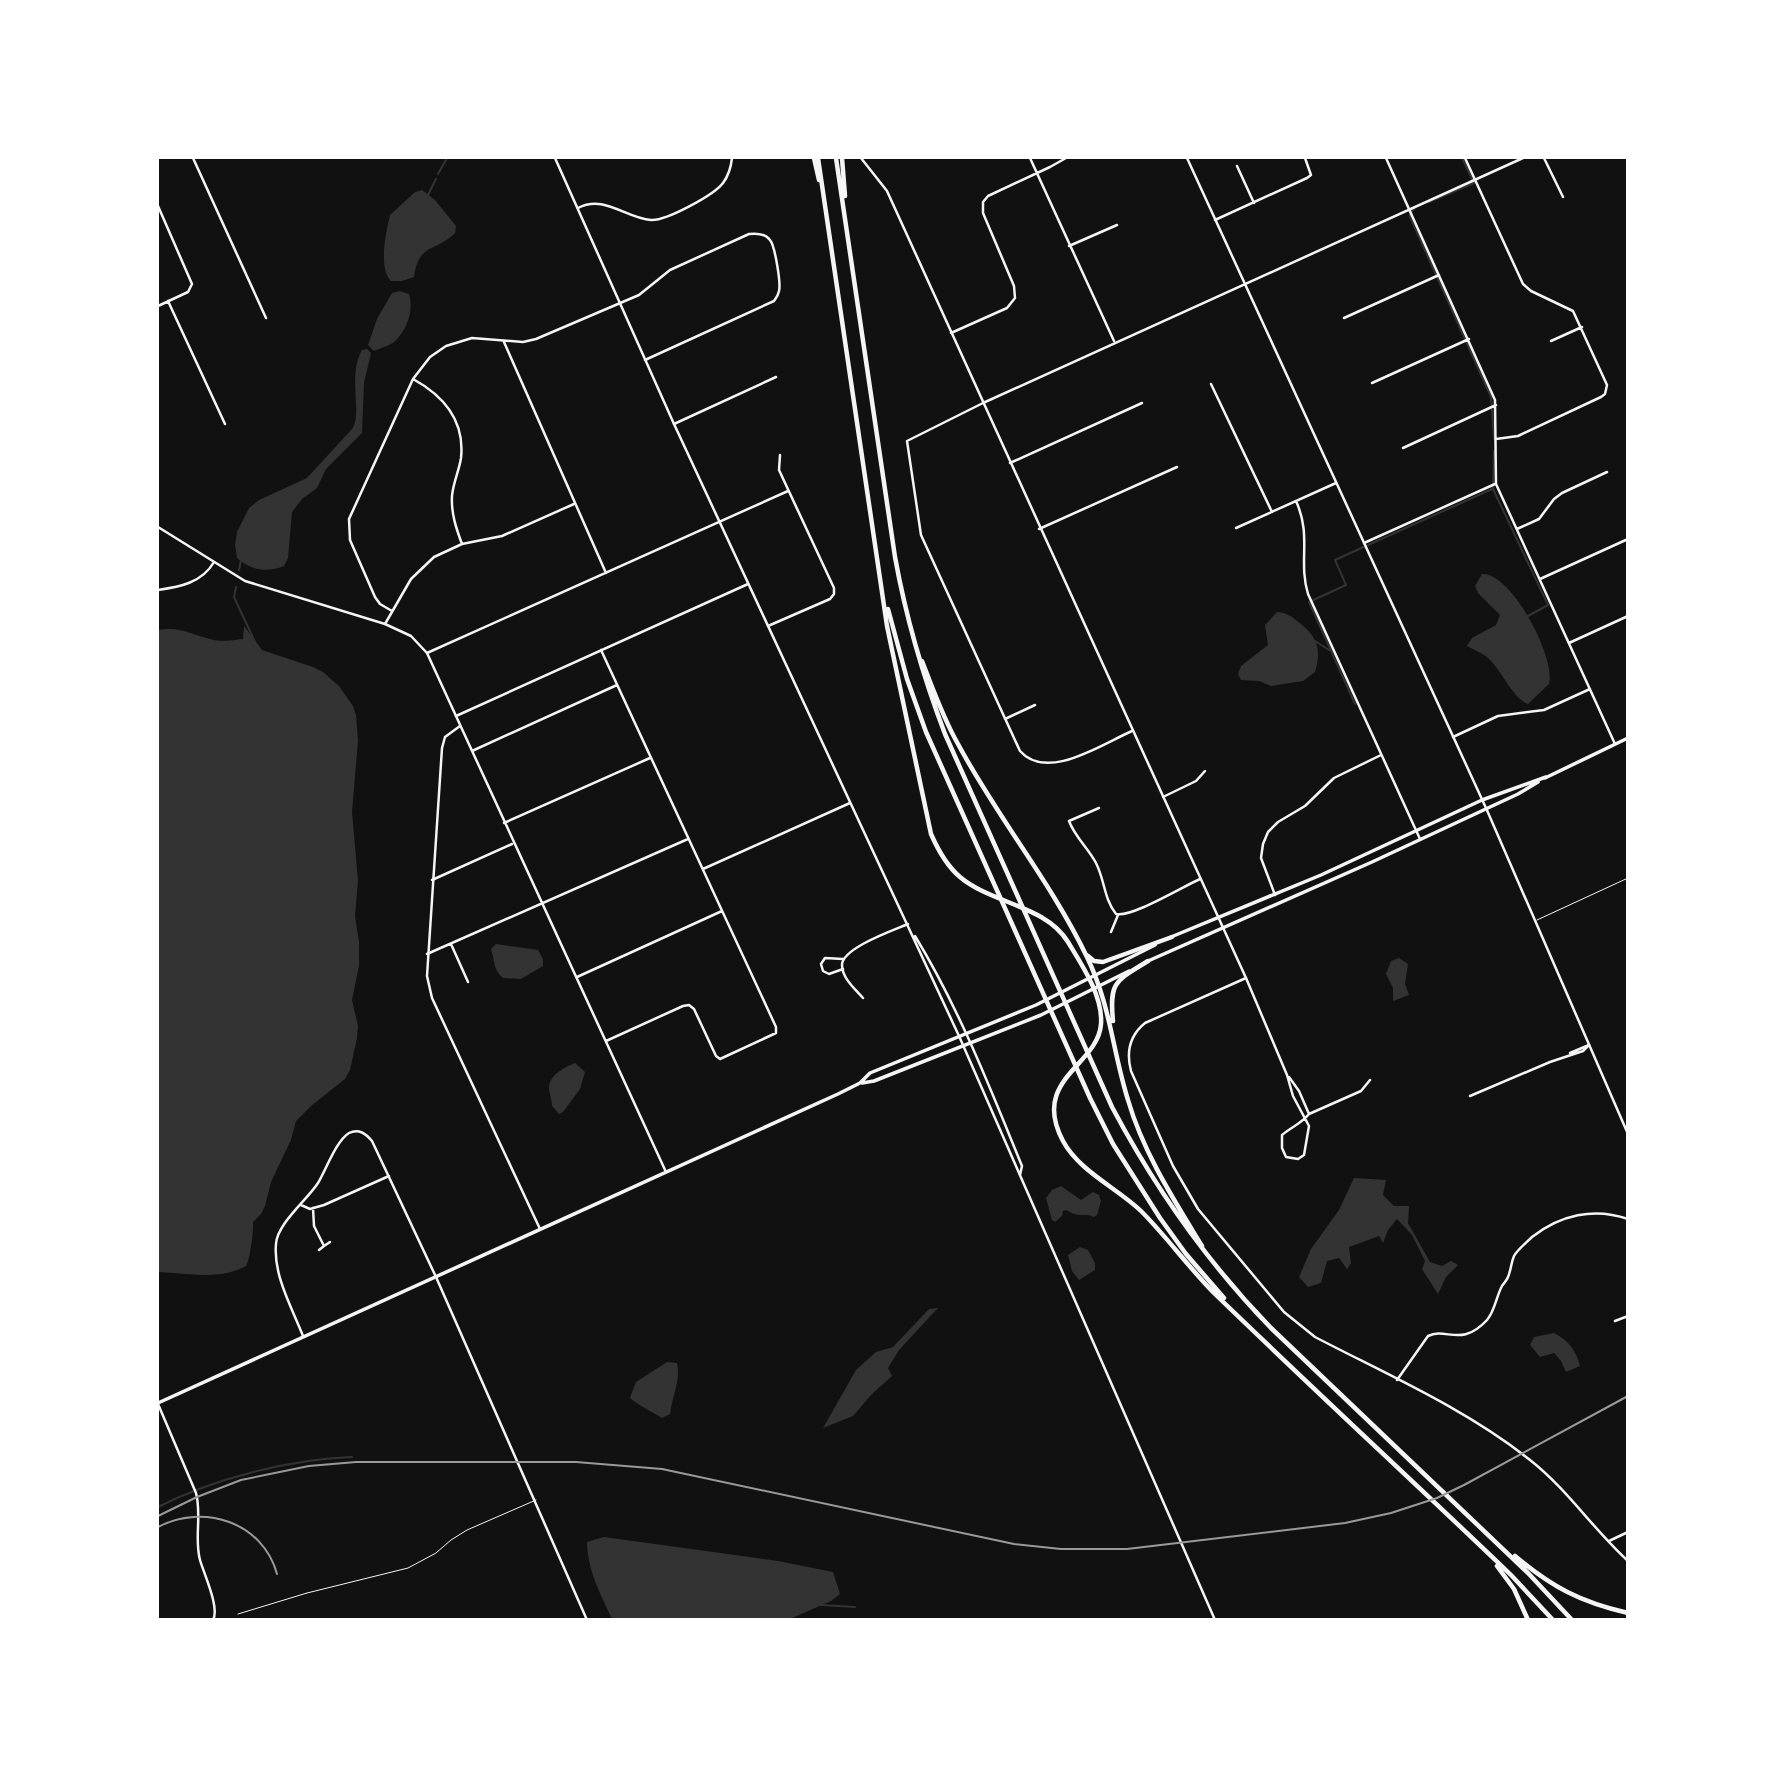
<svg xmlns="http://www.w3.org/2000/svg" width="1785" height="1777" font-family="'Sofia Sans Condensed',sans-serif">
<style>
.water{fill:#333}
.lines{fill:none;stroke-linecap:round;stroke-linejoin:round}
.stream{stroke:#333;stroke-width:2}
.service{stroke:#f5f5f5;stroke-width:1}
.minor{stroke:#f5f5f5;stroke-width:2.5}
.tertiary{stroke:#f5f5f5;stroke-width:2.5}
.secondary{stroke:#f5f5f5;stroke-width:3.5}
.motorway{stroke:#f5f5f5;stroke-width:4.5}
.rail{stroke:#9a9a9a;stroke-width:2}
</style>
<rect width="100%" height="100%" fill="#111"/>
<path class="water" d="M422,190L435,200L456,226L455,233C435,253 419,242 414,277L402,281H391C378,268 386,232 390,215L415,192Z
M400,291L409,294C414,310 407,330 395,341C390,346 380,348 374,351L368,345L377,319L392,293Z
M367,349L371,353L364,383L362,433L326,469L317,488L302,499L292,512L288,558L284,566C267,573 250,570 237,558L235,545L237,532L249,508L259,500L307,478L352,429C363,413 347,376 362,350Z
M1482,574C1511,572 1556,657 1549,684L1528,704C1512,698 1502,670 1487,657C1482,653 1474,650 1467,646L1472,638L1496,625L1500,615L1478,593L1475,586Z
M1277,612C1289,613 1293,618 1302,625C1319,639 1321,652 1315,672L1303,681L1271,686L1259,681L1241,680L1238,674L1241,666L1268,645L1265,625Z
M244,626L262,650L313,667L323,672L339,686L353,706L356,715L358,741L352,812L358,881L355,916L359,942V966L352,1000L358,1026L357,1038L350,1070L345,1079L311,1106L296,1121L291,1140L271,1182L265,1206L261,1214L253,1222C254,1230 250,1259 246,1266C218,1281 187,1273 158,1272V630C182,626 191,635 214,640C222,642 234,640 243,639Z
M496,944L538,950L543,959V966L521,979L503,978C493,970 495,961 491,949Z
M1399,958L1408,964L1405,984L1409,995L1393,1001V988L1386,974L1391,961Z
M575,1063L585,1072L580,1089L563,1112L559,1114L552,1106C552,1099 549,1094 549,1088C549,1075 565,1067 575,1063Z
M1354,1178L1386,1180L1383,1195L1394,1206H1409L1408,1223L1430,1262L1442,1266L1451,1261L1458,1265L1446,1277L1438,1294L1422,1269L1425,1261L1412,1235L1397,1219L1388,1230L1383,1243L1379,1236L1349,1247L1351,1263L1347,1269L1339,1258L1327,1261L1321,1283L1308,1287L1299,1277L1311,1249L1339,1210Z
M1061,1186L1081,1200L1093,1192L1099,1195L1101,1201L1097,1215L1094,1217C1083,1212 1081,1219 1066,1210L1063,1211L1062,1216L1055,1222L1052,1220L1046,1198L1052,1190Z
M1080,1247L1088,1250L1095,1263V1270L1079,1280L1072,1271L1068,1255Z
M938,1308L899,1350L888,1368L892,1376L872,1394L853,1416L823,1428L856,1370L876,1352L893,1347L929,1309Z
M1554,1333C1569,1341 1576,1350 1580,1366L1566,1372L1561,1361L1554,1353L1540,1357L1530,1345L1534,1337Z
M667,1362L677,1363C681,1379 672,1397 670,1414L662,1418C651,1411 641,1407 630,1398L636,1382Z
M604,1537L778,1561L833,1572L840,1594L831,1601L790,1619H612C601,1595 587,1569 587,1542Z"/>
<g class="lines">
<path class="stream" d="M438,174L447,158
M428,195L436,179
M1429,202L1474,183L1462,158
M1415,208L1410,213V217L1491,397L1494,439
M1494,451L1493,489L1548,605L1528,616
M239,570L241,560
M236,587L234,597L255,642
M1315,641L1329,650
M1355,704L1309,602L1346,585L1335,560L1492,489
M158,1507C213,1479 290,1459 352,1457
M821,1605L855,1607"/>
<path class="service" d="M1537,920L1628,878
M238,1614L307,1593L408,1568L436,1553L451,1540L467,1530L536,1500"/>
<path class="minor" d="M193,158L266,318
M1030,158L1114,341
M1386,158L1495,400L1496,484L1615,744
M1465,158L1523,284L1531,291L1573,311L1607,385L1605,394L1601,397L1518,436L1496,439
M1544,158L1563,197
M1237,166L1254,203
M158,206L192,284L188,292L158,306
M578,208C604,194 625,218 651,220C666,221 714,195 723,183C729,175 731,167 732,158
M1215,220L1307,178L1311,175L1305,158
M1069,246L1117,225
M168,301L225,424
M1344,318L1439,275
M951,333L1007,308L1015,298L1014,286L983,213V202L988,196L1050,167L1066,158
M1551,341L1582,327
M504,342L606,573
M413,379C444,396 465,421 461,458C459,471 453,483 452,496C451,513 456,528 462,544
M1372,383L1469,339
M1211,384L1272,512
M983,403L907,441L921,535L1020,751C1047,782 1102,744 1132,731
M674,424L776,377
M1403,448L1496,405
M1010,463L1142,403
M1296,501C1312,536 1298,561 1308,594L1420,839
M1236,528L1336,483
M1039,529L1177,467
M1517,529L1539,519L1554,499L1562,493L1607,472
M1364,543L1495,484
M1540,579L1628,539
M158,590C179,587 202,583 214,562
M392,611L380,604L375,597L350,540L349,519L413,379L430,357L446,346L472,338L523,342L536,339L639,295L670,270L749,234C757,233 765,233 770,240C775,246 781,283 779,291C778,296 777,297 774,301L645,360
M385,624L411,579L434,557L462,544L502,536L574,504
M768,626L830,599L834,594V588L779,470L780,455
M1569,643L1628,616
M601,650L776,1027V1033L720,1059L716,1056L694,1009L689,1005L683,1006L606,1041
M427,653L788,491
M1005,719L1035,705
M1453,737L1498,716L1544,710L1590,689
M472,751L617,685
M1163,797L1196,781L1205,771
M1099,808L1069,821C1075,837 1088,848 1096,863C1105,881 1104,899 1116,914C1131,918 1182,887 1200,879
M504,823L650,758
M703,869L850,803
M432,880L512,844
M1275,895L1261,858L1263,844L1268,832L1278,822L1305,806L1334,778L1381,755
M1111,932L1118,915
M451,944L468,982
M427,954L688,839
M843,969L829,974L823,971L821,964L825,958L843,959
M577,977L722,911
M1246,978L1287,1075L1293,1096L1309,1126L1304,1155L1298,1159L1286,1157L1282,1148V1135C1291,1127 1301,1124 1309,1114L1361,1091L1370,1080
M863,998C855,989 842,978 842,965C842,948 894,930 908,924
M1570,1053L1589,1045
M1289,1077L1299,1091L1309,1114
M1470,1096L1550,1062L1583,1051L1589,1045
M666,1172L456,716L748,584
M301,1205L310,1209L324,1205L389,1176
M313,1208L314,1226L324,1246L319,1250
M324,1246L330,1242
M1615,1321L1628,1316
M303,1336C292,1308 273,1275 276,1244C277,1224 307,1200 318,1183C326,1170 336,1141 349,1133C359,1128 366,1134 372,1141L436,1277
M1397,1380L1428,1336C1447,1327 1461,1348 1487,1320C1495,1311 1496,1297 1502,1286C1504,1283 1507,1280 1508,1277C1511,1270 1511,1263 1514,1256C1518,1249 1526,1243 1532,1237C1560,1215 1594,1207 1628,1219
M158,1404L196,1493C202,1516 194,1538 200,1560C204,1574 220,1608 213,1620
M1609,1541L1628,1532"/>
<path class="tertiary" d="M555,158L674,424L959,1036L1215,1620
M861,158L887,191L1246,978L1145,1023C1129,1036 1126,1052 1131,1071L1173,1166L1198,1209L1284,1312L1315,1337C1388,1375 1466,1409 1530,1460C1567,1489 1593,1529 1628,1561
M1187,158L1486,808L1628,1134
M983,403L1523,158
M158,527L245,581L385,624L411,636L427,653L456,716
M460,726L445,737L442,748L427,976L432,998L540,1229
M915,936C959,1008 990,1088 1022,1166L1020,1175
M436,1277L587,1620"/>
<path class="secondary" d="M1545,778L1628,738
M1171,937L1321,875L1482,800L1546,777
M1148,961L1372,862L1518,794L1538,782
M862,1083L874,1081L1041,1015L1129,971
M158,1403L838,1094L860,1083L870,1073L1036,1005L1155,945"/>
<path class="motorway" d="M814,158L819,180
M818,158L887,626L931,834C938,850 947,866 960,877C992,904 1045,905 1068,942C1082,965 1103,996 1101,1024C1098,1066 1030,1079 1063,1141C1079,1171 1117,1188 1141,1211C1167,1237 1189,1268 1215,1294C1313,1389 1413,1481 1511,1575L1553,1620
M836,158L895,557C906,618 923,676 945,734L1112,1107C1155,1188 1207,1262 1271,1328L1528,1573L1572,1620
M842,158L845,196
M888,609L907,679L926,732L1090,1098L1113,1144L1160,1218L1186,1254L1224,1298
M922,661C933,689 943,718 958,744C997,817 1051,882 1087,957C1111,1007 1112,1049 1128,1100C1143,1152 1174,1200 1202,1246
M1088,956L1094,961L1103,962L1172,937
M1113,1021C1109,981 1116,981 1148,961
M1515,1556C1552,1587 1580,1602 1628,1613
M1497,1566L1514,1589L1528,1620"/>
<path class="rail" d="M158,1516L197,1497L241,1480L309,1466L356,1462H576L662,1469L1014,1544L1061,1549H1127L1345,1523L1391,1513L1437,1498L1464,1485L1628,1396
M158,1527C203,1503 263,1522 277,1574"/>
</g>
<rect width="1785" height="1777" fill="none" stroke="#ffffff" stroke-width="318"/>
</svg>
